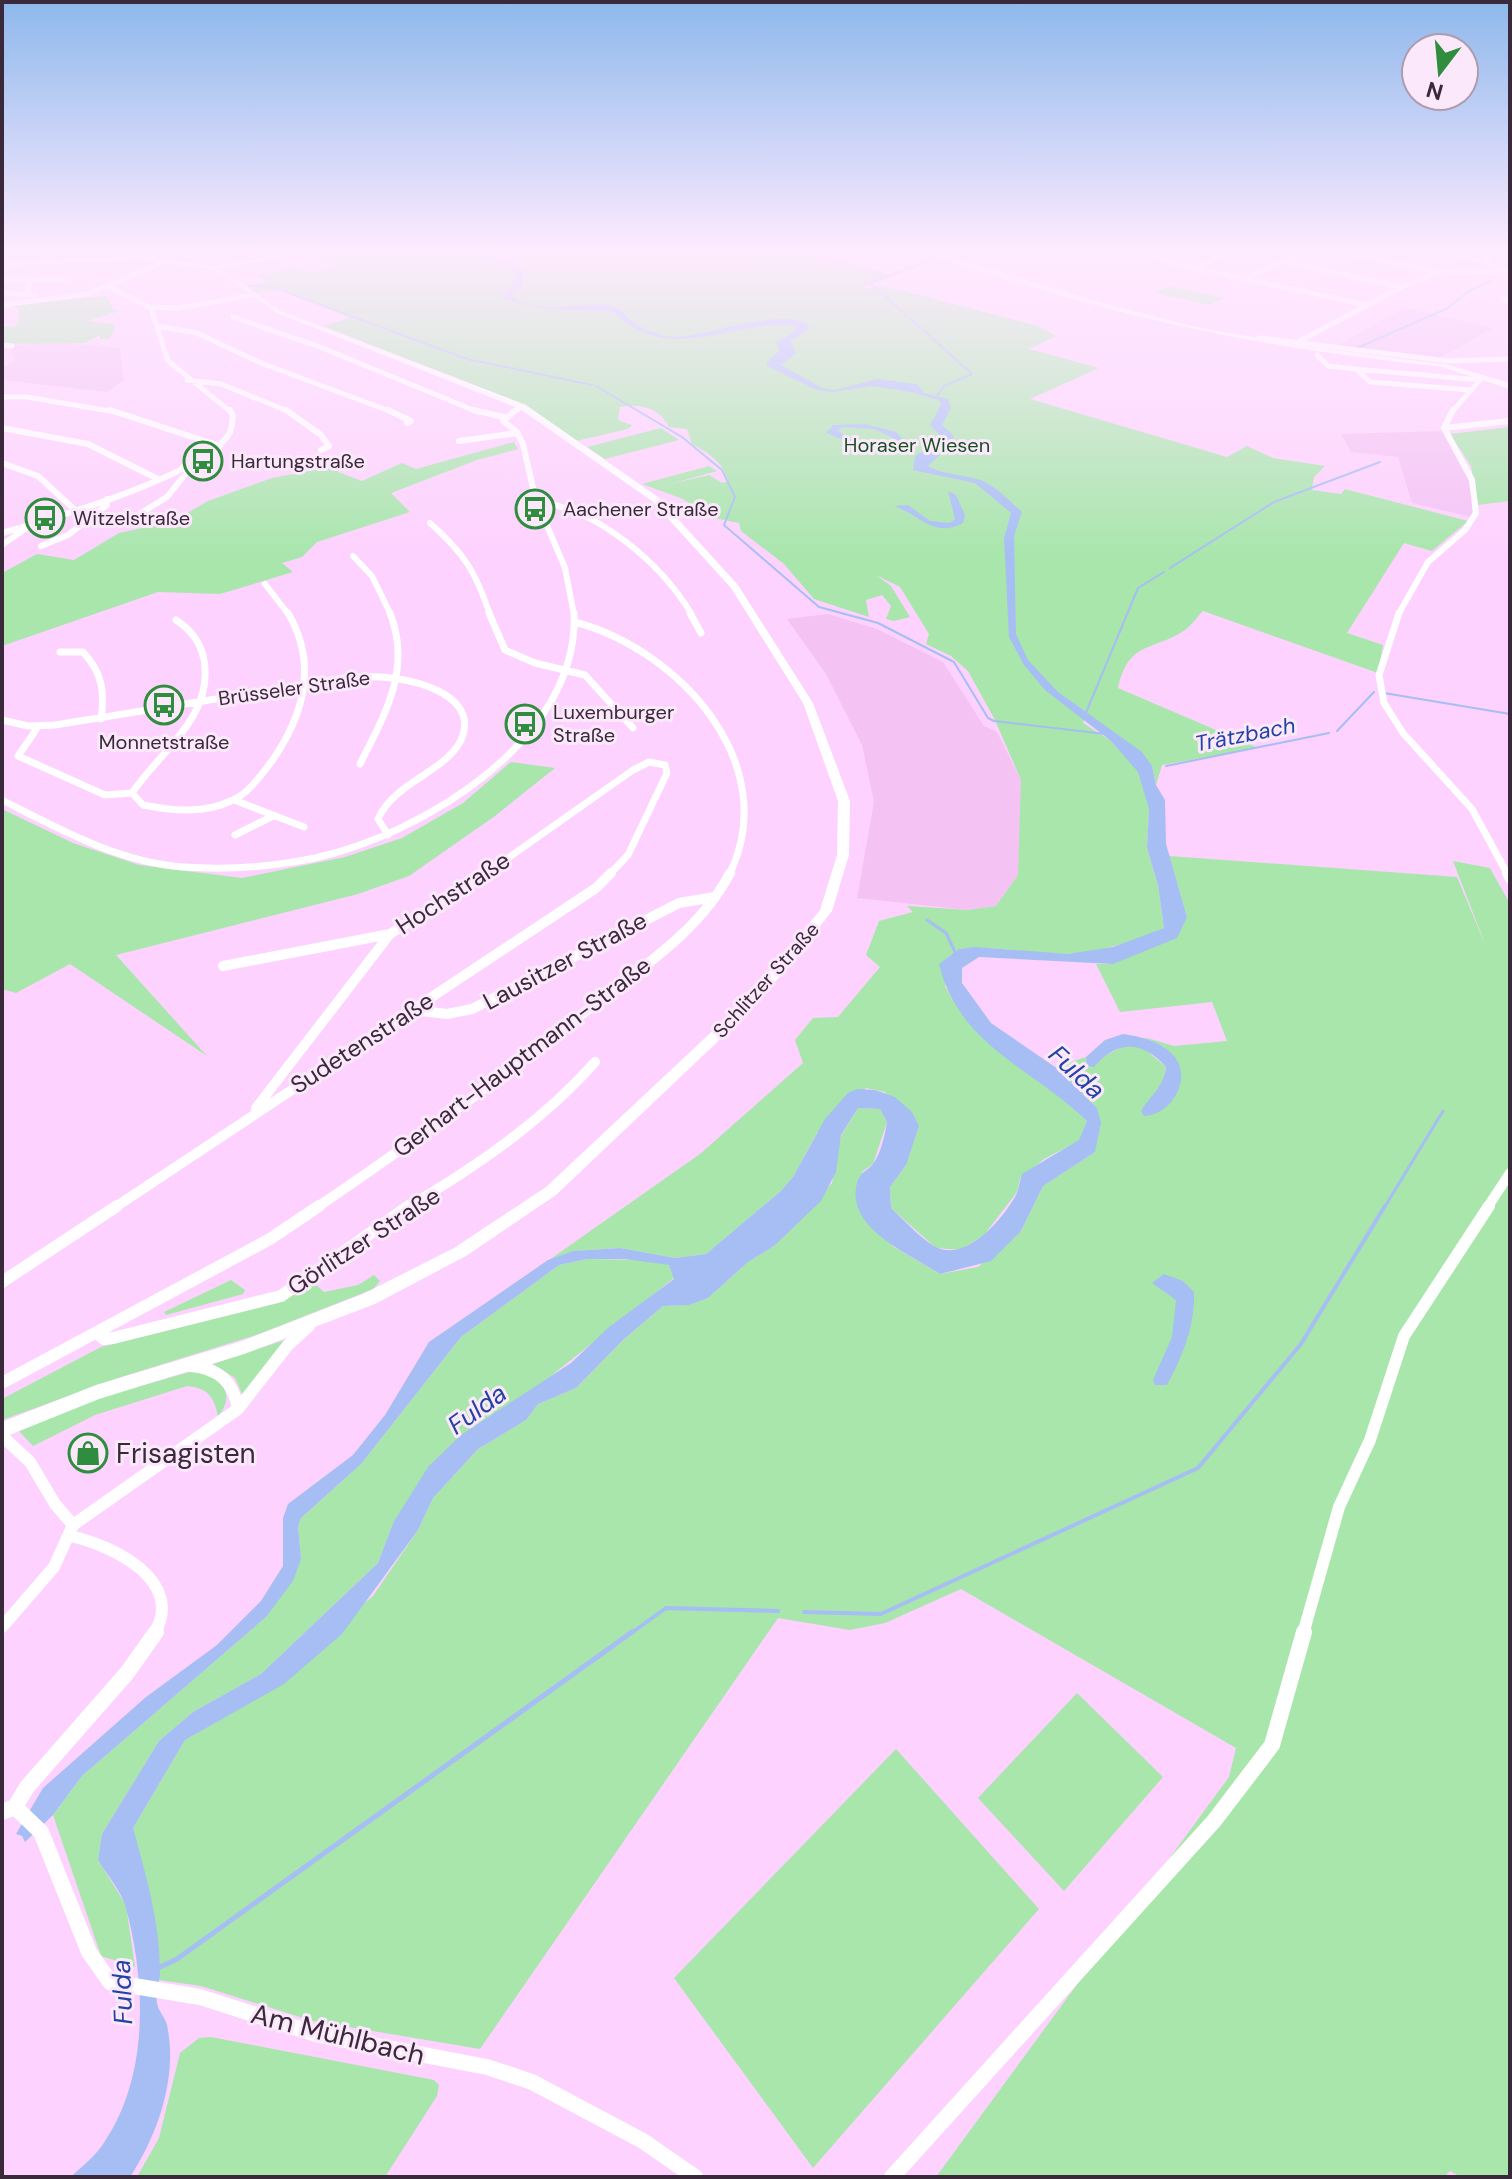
<svg xmlns="http://www.w3.org/2000/svg" width="1512" height="2179" font-family="'DM Sans',sans-serif">
<style>
.built{fill:#f4c3f4}
.green{fill:#a8e6ac}
.water{fill:#a6bef3}
.lines{fill:none;stroke-linecap:round;stroke-linejoin:round}
.stream-far3{stroke:#a6bef3;stroke-width:2}
.stream-far2{stroke:#a6bef3;stroke-width:3}
.stream-far1{stroke:#a6bef3;stroke-width:4}
.stream{stroke:#a6bef3;stroke-width:5}
.minor-far5{stroke:#fff;stroke-width:5}
.minor-far4{stroke:#fff;stroke-width:6}
.minor-far3{stroke:#fff;stroke-width:7}
.minor-far2{stroke:#fff;stroke-width:10}
.minor-far1{stroke:#fff;stroke-width:12}
.minor{stroke:#fff;stroke-width:16}
.tertiary{fill:#fff;fill-rule:evenodd}
.secondary{fill:#fff;fill-rule:evenodd}
.primary{fill:#fff;fill-rule:evenodd}
.trunk{fill:#fff;fill-rule:evenodd}
.labels{text-anchor:middle;stroke-width:6;stroke-linejoin:round;paint-order:stroke}
.far-park-label{font-size:20px;fill:#185121;stroke:#fbe9fb}
.far-poi-label{font-size:20px;fill:#3a293a;stroke:#fbe9fb;text-anchor:start}
.far-street-label{font-size:20px;fill:#3a293a;stroke:#fbe9fb}
.far-water-label{font-size:22px;font-style:italic;fill:#2342a5;stroke:#fbe9fb}
.street-label{font-size:24px;fill:#3a293a;stroke:#fbe9fb}
.water-label{font-size:26px;font-style:italic;fill:#2342a5;stroke:#fbe9fb}
.near-poi-label{font-size:28px;fill:#3a293a;stroke:#fbe9fb;text-anchor:start}
.near-street-label{font-size:28px;fill:#3a293a;stroke:#fbe9fb}
</style>
<rect width="100%" height="100%" fill="#fdd2fe"/>
<path class="built" d="M1404,308L1493,328L1438,359L1335,347Z
M43,341L120,348L124,380L107,392L2,380V368L15,360L9,347Z
M1443,431L1466,467L1473,505L1471,517L1412,503L1398,457L1351,452L1341,434Z
M828,614L877,629L943,662L984,726L997,732L1021,780V829L1018,875L996,906L968,910L857,898L874,802L862,745L826,674L787,619Z"/>
<path class="green" d="M305,253H473L509,265L515,263L488,253H807L891,276L861,288L884,286L1038,326L1056,336L1029,349L1099,368L1030,399L1227,457L1247,446L1273,458L1325,466L1314,477L1312,490L1341,494L1345,489L1468,521L1432,551L1404,543L1347,633L1383,645L1378,673L1203,611C1197,617 1192,625 1185,630C1152,652 1129,640 1118,688L1258,748L1162,765L1156,785L1152,766L1086,714L1083,723L1111,741L1139,772L1149,809L1147,848L1158,885L1164,928C1133,941 1100,953 1066,954C1031,955 995,944 959,949L945,986C981,1055 1034,1070 1087,1121L1079,1141L1044,1159L1020,1179L1017,1192L984,1235L961,1250L936,1248L891,1208L890,1187L906,1165L885,1092L866,1088L817,1133L793,1177L781,1191L706,1254L675,1258L620,1248L573,1251L549,1260L700,1154L803,1063L795,1040L813,1018L838,1017L880,967L866,955L879,921L913,912L907,906L968,910L996,906L1018,875L1021,780L995,720L968,671L951,656L926,644L929,634L900,587L876,575L891,586L910,617L894,621L886,619L891,606L882,595L866,600L869,617L814,599L784,564L741,531L739,523L709,517L683,499L642,484L709,466L717,471L670,484L709,475L722,483L728,481C722,461 709,453 692,444L687,429L669,427C660,408 640,403 620,407L618,420L632,425L628,429L576,441L516,401L323,326L350,318L281,289L257,293L249,286L267,282L257,275L294,267L309,273L336,266Z
M1170,286L1224,298L1209,305L1155,293Z
M107,296L114,311L126,309L87,321L112,324L115,328L109,339H100V335L85,343L2,344V327H14L18,323L19,309L11,305Z
M1510,427V501L1478,505L1471,466L1450,434Z
M661,428L679,440L605,459L587,447Z
M514,442L518,449L477,460L391,493L410,512L317,542L302,557L282,563L293,572L220,594L158,592L2,646V573L37,554L74,560L119,533L173,521L208,501L272,478L346,464L338,472L362,481L402,463L416,469Z
M511,762L555,768L495,816L409,876L358,894L116,955L207,1056L70,964L16,993L2,989V809L73,843L139,865L242,878L345,857L402,838L463,803Z
M1169,856L1457,877L1487,949L1453,861L1490,868L1510,904V2177H1461L1450,2171L1444,2177H936L1229,1777L1236,1748L961,1589L885,1623L850,1630L778,1618L480,2049L313,2021L201,1986L159,1980L133,1828L185,1740L226,1716L373,1596L418,1530L433,1498L478,1449L526,1420L538,1404L576,1388L624,1339L663,1306L689,1305L708,1298L748,1262L774,1246L832,1183L841,1136L858,1108L880,1109L887,1122L873,1164L863,1171L857,1190L858,1205L864,1217L894,1247L940,1274L978,1267L1021,1231L1043,1186L1095,1152L1097,1108L1055,1067L1086,1057L1087,1065L1122,1047L1141,1046L1166,1067L1160,1092L1147,1102L1178,1089L1164,1047L1144,1037L1174,1046L1227,1041L1212,1002L1120,1012L1096,964H1113L1187,917Z
M587,1259L650,1260L669,1265L674,1278L527,1395L393,1523L378,1563L261,1674L193,1712L159,1741L102,1834L98,1860L126,1905L135,1967L101,1956L53,1815L82,1776L266,1617L301,1559L298,1526L301,1518L361,1464L461,1337L559,1265Z
M374,1275L380,1281L373,1289L259,1334L121,1377L2,1420V1399L101,1347L277,1303L315,1284L324,1292L358,1285Z
M231,1280L245,1290L243,1294L166,1315L164,1312Z
M285,1340L244,1398L235,1378L213,1364Z
M190,1372C217,1372 239,1392 218,1416C214,1396 207,1388 187,1386L95,1415L33,1446L18,1430L101,1397Z
M1077,1693L1163,1777L1064,1891L978,1798Z
M896,1749L1039,1909L813,2168L674,1978Z
M211,2037L434,2080L439,2085L437,2096L385,2177H137L159,2138L180,2053L199,2038Z"/>
<path class="water" d="M473,253H488L521,267L522,284L511,296C541,319 582,298 615,307C621,309 624,314 629,319C640,328 660,337 675,337C710,336 778,307 809,325L808,329L791,341L796,353L781,365L822,388L835,390L877,379L917,384L924,393L948,399L951,408L942,425L953,435L954,441L928,466C944,475 959,474 977,479C995,484 1008,500 1022,512L1014,536L1016,634L1028,660L1058,692L1142,752L1152,766L1156,785L1165,800L1166,844L1187,917L1177,938L1113,964L979,957L962,968V983L991,1023L1055,1067L1097,1108L1101,1123L1095,1152L1043,1186L1021,1231L991,1261L940,1274C911,1254 845,1229 857,1183C860,1172 867,1171 873,1164C881,1153 885,1135 887,1122L880,1109L858,1108L841,1135L836,1172L821,1201L774,1246L748,1262L708,1298L689,1305L663,1306L624,1339L576,1388L538,1404L526,1420L478,1449L433,1498L418,1530L342,1634L284,1684L185,1740L133,1828C146,1875 160,1923 160,1972C160,1982 155,1993 157,2003C158,2011 165,2017 167,2025C178,2077 158,2134 130,2177H71C82,2166 97,2155 105,2141C149,2075 146,1983 126,1908C122,1892 107,1875 98,1860L102,1834L159,1741L193,1712L261,1674L378,1563L393,1523L428,1467L461,1435L571,1363L609,1327L674,1279L669,1265L625,1259H587L559,1265L461,1337L361,1464L301,1518L298,1526L301,1559L293,1581L266,1617L82,1776L53,1815L25,1842L22,1836L16,1834L43,1788L146,1697L217,1645L261,1601L283,1566V1518L288,1504L353,1455L385,1415L429,1342L548,1260L573,1251L620,1248L675,1258L706,1254L781,1191L793,1177L825,1119L848,1093L857,1089L875,1090L895,1097L912,1112L919,1126L906,1165L890,1187L891,1208C905,1221 919,1237 934,1246C965,1265 1005,1217 1017,1193C1019,1187 1020,1180 1022,1174L1079,1140L1087,1121C1031,1067 959,1046 939,964L959,949L975,947L1068,954L1113,947L1164,928L1158,885L1147,848L1149,809L1138,772L1111,741L1045,690L1024,665L1009,637L1004,538L1011,513L975,483L913,470L915,456L943,439L930,425L941,405L939,400L911,392L871,386L834,392L817,390L767,366V362L780,350L776,343L795,331L796,326C727,319 670,368 612,311L544,309L502,299L516,277L509,265Z
M865,424L896,432L910,446L874,429L842,427L838,430L847,439L890,451L873,452L826,433L833,425Z
M948,491L956,495L965,515L963,523C934,539 919,514 894,506L908,505L930,521L950,523L955,519Z
M1123,1034C1142,1037 1161,1041 1174,1056C1193,1079 1171,1115 1144,1116L1141,1111C1151,1094 1163,1089 1166,1067C1143,1041 1118,1039 1094,1067L1087,1066L1086,1057L1105,1040Z
M1164,1274L1183,1281L1194,1292C1195,1326 1183,1355 1167,1385H1155L1153,1380L1172,1337L1176,1300L1152,1283Z"/>
<g class="lines">
<path class="stream-far3" d="M809,253L890,276L870,283L906,315
M892,275L933,259
M249,286H270L467,359L592,385
M910,318L963,366
M1357,348L1446,309L1472,289L1492,281
M596,386L682,437L722,470L735,497L724,525L819,607L878,623L954,662L988,718L994,721L1105,734
M937,396L944,386L972,374L965,367
M1170,568L1274,502L1380,462
M1384,693L1510,714
M1085,715L1138,588L1164,572
M1337,731L1374,692
M1166,766L1329,733"/>
<path class="stream-far2" d="M927,920L946,933L955,952
M1384,1208L1443,1111"/>
<path class="stream-far1" d="M804,1612L881,1614L1198,1468L1301,1344L1385,1206
M630,1634L666,1608L778,1611"/>
<path class="stream" d="M156,1969L177,1959L632,1632"/>
<path class="minor-far5" d="M1160,253L1155,256L1179,265L1368,305
M1347,253L1439,272
M1481,253L1489,259L1486,262
M176,255L194,253
M1282,261L1401,287
M1198,267L1227,253
M1247,278L1299,253
M2,279H31L27,294
M33,280L68,279
M108,286L151,308L168,361L231,412
M2,293L36,295
M1502,298L1510,302
M2,305L87,294L164,262
M150,307L178,308L254,295
M233,317L320,347L478,412
M157,326L197,333L261,363L392,412
M1259,338L1448,361L1510,359
M1296,343L1401,287L1439,272L1505,271
M2,345L12,346
M1317,355L1328,366L1356,369L1370,382L1470,390
M1356,369L1480,380
M187,380L221,384L290,412
M2,397H27L116,412
M512,412L523,407
M1452,412L1480,380"/>
<path class="minor-far4" d="M110,410L220,446
M286,410L321,435L329,446L321,450
M388,410L411,421L407,423
M473,410L504,417
M516,410L503,421L517,432L523,444L535,497L565,568L574,615
M2,428L88,444L158,479
M1444,428L1510,421
M459,441L518,433
M2,463L38,476L75,510
M537,502C597,508 662,564 692,615
M141,513L167,497L187,472L183,467
M430,523C464,553 476,572 490,615
M2,533C51,519 203,476 229,434C232,430 232,421 233,416L230,410
M2,545L25,529
M41,546L68,535L107,505V499
M353,556L372,576L391,615
M265,584L289,615
M1398,615L1428,562L1465,530L1476,513L1472,480L1444,428L1453,410"/>
<path class="minor-far3" d="M489,613L505,650L535,663L585,675L633,728
M690,613L701,633
M1399,613L1379,675L1384,703L1403,733L1472,809L1508,875
M176,620C190,629 201,643 204,660C214,717 161,750 132,793L143,805C173,811 205,814 233,800C250,792 261,775 272,761C304,715 318,664 288,613
M575,622C679,650 784,764 729,875
M60,652H83C102,672 105,692 101,719
M2,720L28,726L55,725C123,714 191,703 259,692C299,686 340,675 380,677C408,678 476,692 463,735C452,770 394,781 378,819L388,835
M38,727L18,756L105,795L132,793
M360,764C385,714 412,669 390,613
M2,800C59,829 118,862 183,867C227,870 272,867 315,858C423,834 580,739 574,613
M234,800L304,827
M235,835L273,816
M484,875L633,770L649,762L665,765L667,773L628,855L609,875"/>
<path class="minor-far2" d="M1507,873L1510,879
M223,966L390,934L486,873
M413,1010L447,1014L472,1009L679,903L715,897
M256,1108L390,934
M114,1208L596,888L611,873
M316,1208C410,1144 502,1078 591,1007C641,968 700,931 730,873
M406,1208C474,1168 542,1122 595,1062
M1487,1208L1510,1173"/>
<path class="minor-far1" d="M2,1282L117,1206
M96,1333L104,1339L113,1338L281,1296L409,1206
M191,1366C218,1368 234,1382 238,1409
M2,1383L270,1239L319,1206
M2,1436L30,1462L55,1504L73,1525
M70,1536C113,1545 186,1581 154,1634
M2,1627L54,1567L73,1525L238,1409L288,1345L309,1326
M1303,1634L1339,1507L1370,1440L1404,1336L1489,1206"/>
<path class="minor" d="M15,1807L41,1832L89,1952L110,1982L200,1997L319,2035L487,2067L532,2082L643,2141L695,2177
M2,1812L15,1807L27,1787L127,1673L156,1632
M892,2177L1214,1821L1272,1745L1304,1632"/>
<path class="tertiary" d="M1434,253L1482,259L1510,271V275L1481,262Z"/>
<path class="secondary" d="M290,253H301L220,269L281,311L526,405L658,497L738,585L813,703L850,801L849,855L832,911L787,969L731,1029L556,1195L466,1256L375,1304L244,1354L99,1399L2,1438V1422L96,1385L242,1341L363,1294L454,1248L546,1187L721,1023L777,963L820,910L837,855L838,801L803,703L731,588L652,501L520,409L277,313L221,273L209,269L141,260L2,266V262L141,256L214,266Z"/>
<path class="primary" d="M929,253H938L1106,304L1196,327L1303,346L1449,365L1445,367C1304,353 1168,329 1033,287C1000,276 958,268 929,253Z"/>
<path class="trunk" d="M1442,363L1510,383V389L1442,367Z"/>
</g>
<linearGradient id="sky" x2="0" y2="1"><stop stop-color="#8db8ec"/><stop offset="0.45" stop-color="#feebff"/><stop offset="1" stop-color="#feebff" stop-opacity="0"/></linearGradient>
<rect width="1512" height="558" fill="url(#sky)"/>
<defs>
<g id="bus-ring" transform="scale(2)"><circle r="9.5" fill="#fbe9fb" stroke="#308c3e" stroke-width="1.5"/><path d="M-5-6H5V4H4V6H2V4H-2V6H-4V4H-5ZM-3.5-4V0h7V-4ZM-3.5 1.2v1.5H-2V1.2ZM2 1.2v1.5H3.5V1.2Z" fill="#308c3e"/></g>
<g id="shop-ring" transform="scale(2)"><circle r="9.5" fill="#fbe9fb" stroke="#308c3e" stroke-width="1.5"/><path d="M-5-2.5h2.3a2.7 3.5 0 0 1 5.4 0H5L5.5 6h-11ZM-1.5-2.5h3a1.5 2.3 0 0 0-3 0Z" fill="#308c3e"/></g>
</defs>
<g fill-rule="evenodd">
<use href="#bus-ring" x="203" y="461"/>
<use href="#bus-ring" x="535" y="509"/>
<use href="#bus-ring" x="45" y="518"/>
<use href="#bus-ring" x="164" y="705"/>
<use href="#bus-ring" x="525" y="724"/>
<use href="#shop-ring" x="88" y="1453"/>
</g>
<g class="labels">
<g class="far-park-label">
<text x="917" y="452">Horaser Wiesen</text>
</g>
<g class="far-poi-label">
<text x="231" y="468">Hartungstraße</text>
<text x="563" y="516">Aachener Straße</text>
<text x="73" y="525">Witzelstraße</text>
<text x="553" y="719">Luxemburger<tspan x="553" dy="23">Straße</tspan></text>
<text x="164" y="749" text-anchor="middle">Monnetstraße</text>
</g>
<g class="far-street-label">
<text transform="translate(294 688) rotate(-8)" y="7">Brüsseler Straße</text>
<text transform="translate(766 980) rotate(-48)" y="7">Schlitzer Straße</text>
</g>
<g class="far-water-label">
<text transform="translate(1245 734) rotate(-11)" y="8">Trätzbach</text>
</g>
<g class="street-label">
<text transform="translate(453 893) rotate(-33)" y="8">Hochstraße</text>
<text transform="translate(565 961) rotate(-28)" y="8">Lausitzer Straße</text>
<text transform="translate(362 1043) rotate(-33)" y="8">Sudetenstraße</text>
<text transform="translate(522 1057) rotate(-37)" y="8">Gerhart-Hauptmann-Straße</text>
<text transform="translate(364 1241) rotate(-33)" y="8">Görlitzer Straße</text>
</g>
<g class="water-label">
<text transform="translate(1077 1072) rotate(43)" y="9">Fulda</text>
<text transform="translate(477 1409) rotate(-36)" y="9">Fulda</text>
<text transform="translate(122 1992) rotate(-92)" y="9">Fulda</text>
</g>
<g class="near-poi-label">
<text x="116" y="1463">Frisagisten</text>
</g>
<g class="near-street-label">
<text transform="translate(338 2034) rotate(14)" y="10">Am Mühlbach</text>
</g>
</g>
<rect width="1512" height="2179" fill="none" stroke="#3a293a" stroke-width="8"/>
<g transform="translate(1440 72) rotate(196)"><circle r="38" fill="#fbe9fb" stroke="#ae9cae" stroke-width="2"/>
<path d="M0-6L14 30L0 20L-14 30Z" fill="#308c3e"/>
<text y="-12" font-size="22" font-weight="bold" text-anchor="middle" fill="#3a293a">N</text>
</g>
</svg>
